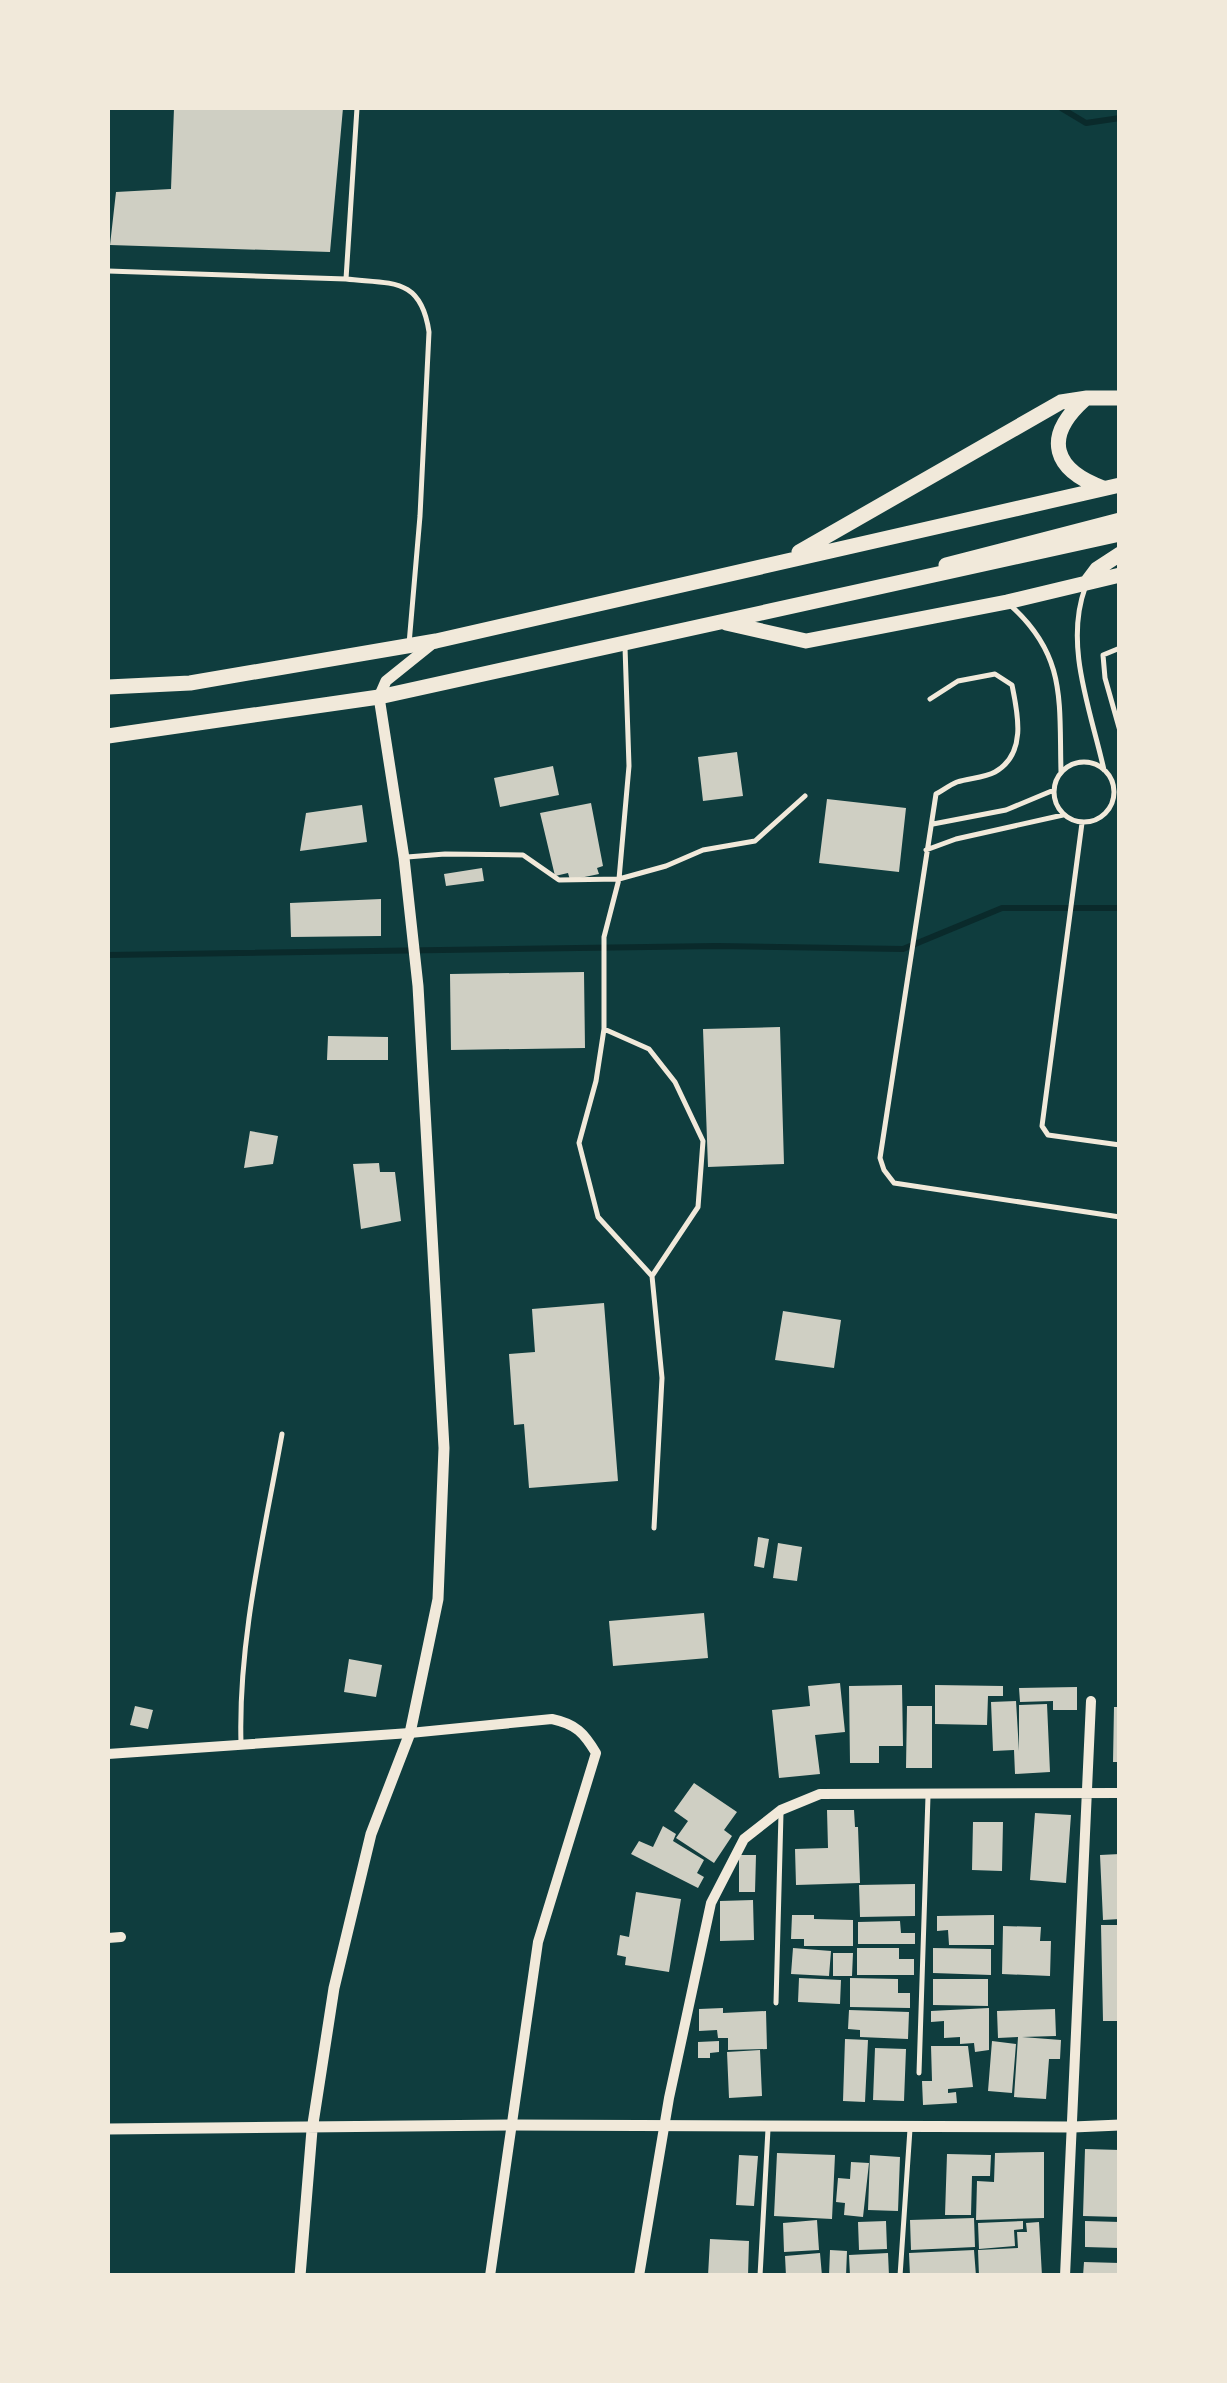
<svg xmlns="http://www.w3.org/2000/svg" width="1227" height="2383" font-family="'Source Sans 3',sans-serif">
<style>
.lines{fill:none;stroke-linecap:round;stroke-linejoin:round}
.stream{stroke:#0a2a2b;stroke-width:6}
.building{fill:#cfcfc3}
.service{stroke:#f1e9da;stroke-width:5}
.minor{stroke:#f1e9da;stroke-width:10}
.tertiary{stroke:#f1e9da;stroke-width:11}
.trunk{stroke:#f1e9da;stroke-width:15}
</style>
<rect width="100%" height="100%" fill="#0f3d3e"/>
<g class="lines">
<path class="stream" d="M1061,108L1086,123L1120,118
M108,955L717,946L903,949L1002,908H1120"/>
</g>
<path class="building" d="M174,108H343L330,252L110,245L116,192L171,189Z
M737,752L743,796L703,801L698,757Z
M553,766L559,795L500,807L494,778Z
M827,799L906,808L899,872L819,863Z
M591,803L603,866L597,868L599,874L570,880L568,873L555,876L540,813Z
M362,805L367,842L300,851L306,813Z
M482,868L484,881L446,886L444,874Z
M381,899V936L291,937L290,903Z
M584,972L585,1048L451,1050L450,974Z
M780,1027L784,1164L708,1167L703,1029Z
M328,1036L388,1037V1060H327Z
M250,1131L278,1136L273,1164L244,1168Z
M379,1163L380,1172H395L401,1221L361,1229L353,1164Z
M604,1303L618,1481L529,1488L524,1424L514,1425L509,1354L535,1352L532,1309Z
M783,1311L841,1320L834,1368L775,1360Z
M758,1537L769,1539L764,1568L754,1566Z
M778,1543L802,1547L797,1581L773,1578Z
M704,1613L708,1658L613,1666L609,1621Z
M349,1659L382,1665L376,1697L344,1692Z
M840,1683L845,1732L815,1735L820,1774L779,1778L772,1710L810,1706L808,1686Z
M902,1685L903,1746H879V1763H850L849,1686Z
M935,1685L1003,1686V1696H988L987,1725L935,1724Z
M1077,1687V1710H1053V1701L1020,1702L1019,1688Z
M1016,1701L1019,1751V1705L1047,1704L1050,1772L1015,1774L1014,1750L993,1751L991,1702Z
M135,1706L153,1710L148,1729L130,1725Z
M907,1706H932V1768H906Z
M1114,1707H1120V1762H1113Z
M694,1783L737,1812L724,1830L732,1836L714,1863L676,1838L688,1821L674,1811Z
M827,1810H854L855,1827H858L860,1883L796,1885L795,1849L828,1848Z
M1035,1813L1071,1815L1066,1883L1030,1880Z
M973,1822H1003L1002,1871L972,1870Z
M663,1826L676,1834L673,1841L704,1860L697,1873L704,1877L698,1888L631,1854L639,1841L653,1847Z
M1120,1854V1919L1103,1920L1100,1855Z
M739,1855H756L755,1892H739Z
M915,1884V1916L860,1917L859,1885Z
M636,1892L681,1899L669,1972L625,1965L626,1957L617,1955L620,1935L629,1937Z
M753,1900L754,1940L720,1941V1901Z
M792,1915H814V1919L853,1920V1946H804V1939H791Z
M994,1915V1945H949L948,1930L937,1931V1916Z
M900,1921L901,1933H915V1944H858V1922Z
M1101,1925H1120V2021H1103Z
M1003,1926L1041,1927L1040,1941H1051L1050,1976L1002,1974Z
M793,1948L831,1951L829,1976L791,1974Z
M857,1948H899V1959H914V1975H857Z
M933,1948L991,1949V1975L933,1973Z
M833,1953H853L852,1976H833Z
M799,1978L841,1980L840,2004L798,2002Z
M850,1978L898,1979V1993H910V2008L850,2007Z
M933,1979H988V2006L933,2005Z
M723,2008V2013L766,2011L767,2049L728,2050V2038H718L717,2030L699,2031V2009Z
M989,2008V2050L975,2052L974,2043L960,2044V2037L944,2038V2021L931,2022V2011Z
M1055,2009L1056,2036L1022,2037L1061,2040L1060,2059H1049L1046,2099L1014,2097L1018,2037L998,2038L997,2011Z
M849,2010L909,2012L908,2039L860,2037V2030L848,2029Z
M845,2039L868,2040L865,2102L843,2101Z
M719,2041V2052L710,2053V2058H698V2042Z
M992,2041L1016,2044L1012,2093L988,2091Z
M931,2046H968L973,2087L948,2089V2093L956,2092L957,2103L923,2105L922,2081H932Z
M875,2048L906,2049L904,2101L873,2100Z
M760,2050L762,2096L729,2098L727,2052Z
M1085,2149L1120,2150V2217L1083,2216Z
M1044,2152V2218L976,2220L977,2181L994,2182L995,2153Z
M777,2153L835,2155L832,2219L774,2216Z
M947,2154L991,2155L990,2176H972L971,2215H945Z
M739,2155L758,2156L754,2206L736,2205Z
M870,2155L900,2157L898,2211L868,2210Z
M851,2162L869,2163L863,2217L844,2215L845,2203L836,2202L838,2178L850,2179Z
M974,2218L975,2247L911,2250L910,2220Z
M817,2220L819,2250L784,2252L783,2223Z
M886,2221L887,2249L859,2250L858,2222Z
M1023,2221V2229L1014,2230L1015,2246L979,2249L978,2223Z
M1085,2221L1120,2222V2248L1085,2247Z
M1039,2222L1042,2276H979L978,2250L1018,2248L1017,2232H1027L1026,2223Z
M710,2239L749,2241L748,2276H708Z
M830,2250L847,2251L846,2276H829Z
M974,2250L976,2276H910L909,2253Z
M820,2253L822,2276H786L785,2256Z
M888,2253L889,2276H850L849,2255Z
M1084,2262L1120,2263V2276H1083Z"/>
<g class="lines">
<path class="service" d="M108,271L346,279L357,108
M346,279C392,284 421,277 429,332L420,516L409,644
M1085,588C1064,646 1091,711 1104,770
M1009,604C1067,655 1059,701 1061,772
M625,647L629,766L619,879L604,937V1029L596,1081L579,1143L598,1217L652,1276L662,1378L654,1528
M1120,648L1103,655L1105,678L1120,731
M930,699L958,681L995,674L1012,685C1018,714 1027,754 995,772C984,778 969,778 957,782C950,785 943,790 936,794L880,1158L884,1170L894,1183L1120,1217
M1054 792a30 30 0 1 1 60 0a30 30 0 1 1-60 0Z
M1082,823L1042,1126L1048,1135L1120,1145
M933,824L1006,810L1054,790
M926,850L956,839L1063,815
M407,857L445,854L523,855L559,880L619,879L666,866L703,850L755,841L805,796
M604,1029L649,1049L675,1082L703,1141L698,1207L652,1276
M241,1743C238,1640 264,1535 282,1434
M776,2003L781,1813
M919,2073L928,1796
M760,2276L768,2129
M900,2276L910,2129"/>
<path class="minor" d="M108,1754L410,1733L552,1719C576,1724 584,1733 596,1753L538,1942L490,2276
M108,1938L121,1937
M639,2276L669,2098L711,1903L744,1839L781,1810L820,1794L1120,1793
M1065,2276L1091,1701"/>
<path class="tertiary" d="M108,2129L512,2125L1073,2127L1120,2125
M300,2276L312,2130L334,1988L371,1834L410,1733L438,1599L444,1448L418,986L404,858L379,697L386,681L432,644"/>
<path class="trunk" d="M1084,400C1042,438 1054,470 1103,488
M799,552L1061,402L1087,398H1120
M946,565L1120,520
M1088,581L1097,569L1120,554
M726,623L806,641L1007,602L1120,575
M108,687L190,683L436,641L1120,485
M108,736L379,697L1120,534"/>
</g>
<rect width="1227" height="2383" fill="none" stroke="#f1e9da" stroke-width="220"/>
</svg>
